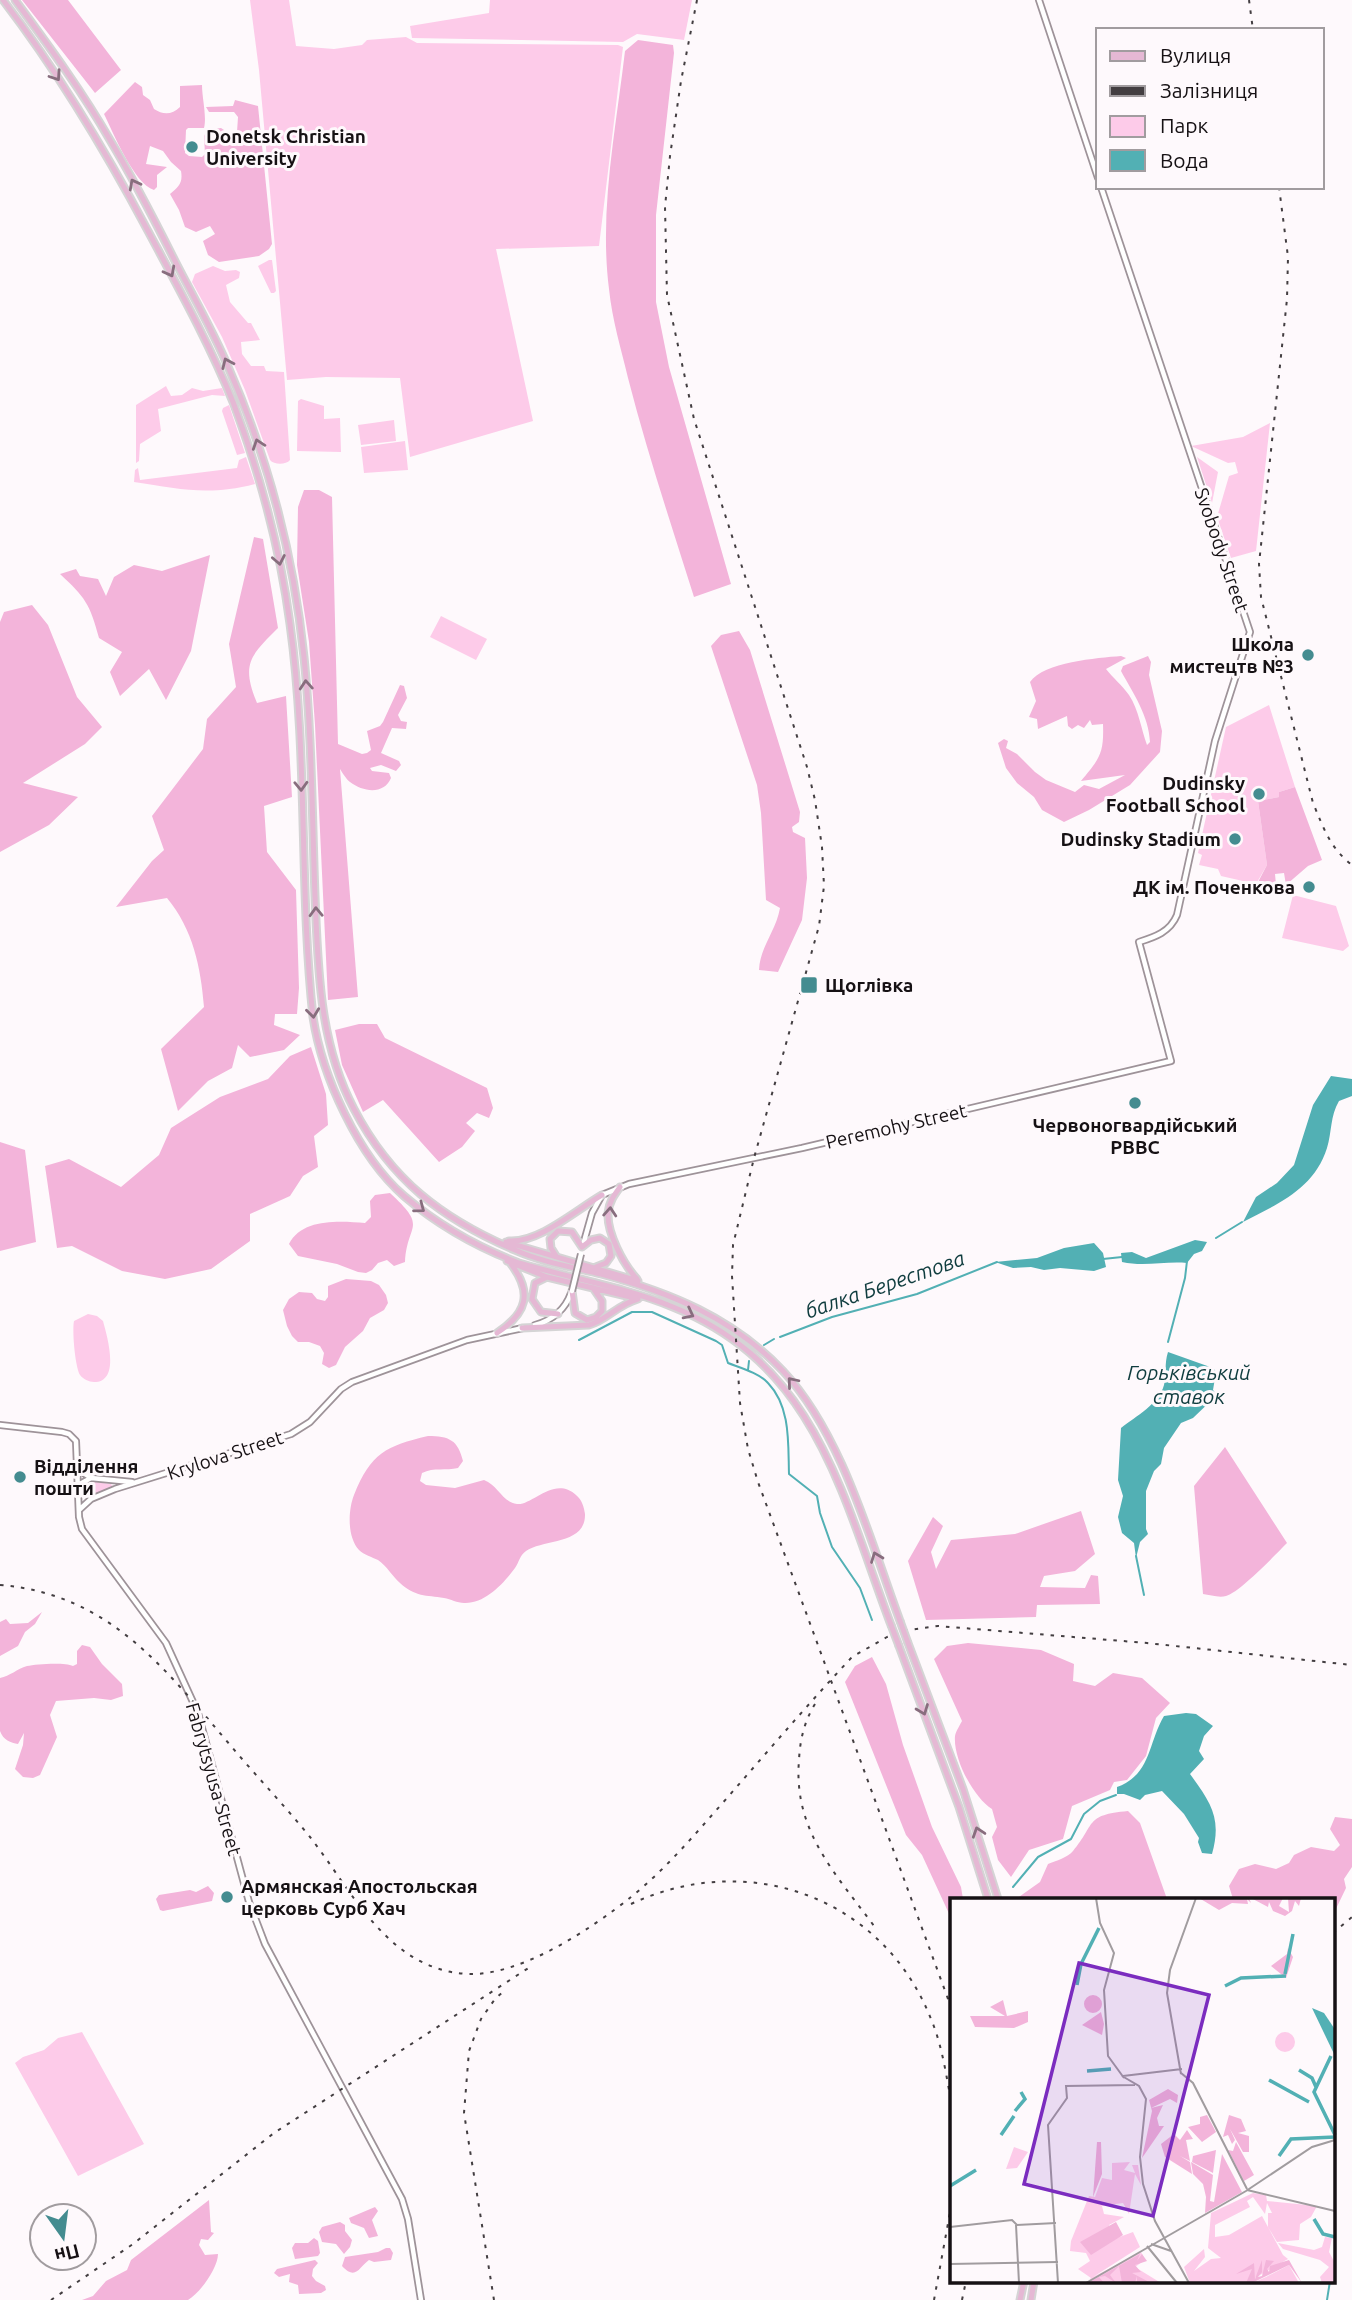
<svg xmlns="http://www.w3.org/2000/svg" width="1352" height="2300" font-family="Ubuntu,sans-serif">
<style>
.green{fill:#fdcbe9}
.forest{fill:#f3b4da}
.water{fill:#52b0b4}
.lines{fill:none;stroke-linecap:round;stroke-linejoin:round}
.stream{stroke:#52b0b4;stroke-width:2}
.secondary-casing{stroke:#9e9399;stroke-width:8}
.primary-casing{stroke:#d5d4d5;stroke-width:9}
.secondary{stroke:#fff;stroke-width:4.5}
.primary{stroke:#e5b8d4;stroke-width:5}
.rail{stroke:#433e41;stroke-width:2;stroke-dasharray:3.5 7;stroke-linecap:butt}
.secondary-bridge-casing{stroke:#9e9399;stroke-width:8;stroke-linecap:butt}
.primary-bridge-casing{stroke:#d5d4d5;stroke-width:9;stroke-linecap:butt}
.secondary-bridge{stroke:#fff;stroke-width:4.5}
.primary-bridge{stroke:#e5b8d4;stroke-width:5}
.oneway{stroke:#886d7e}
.poi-dot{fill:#448c90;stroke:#fef9fc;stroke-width:2.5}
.labels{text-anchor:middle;stroke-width:6;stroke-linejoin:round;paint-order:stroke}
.poi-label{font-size:19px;font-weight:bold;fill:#161114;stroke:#fef9fc;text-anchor:start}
.street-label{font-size:19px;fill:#161114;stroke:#fef9fc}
.water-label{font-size:21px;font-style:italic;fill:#0f3c3e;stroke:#fef9fc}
.inset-river{fill:none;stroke:#52b0b4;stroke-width:3.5}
.inset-road{fill:none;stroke:#a19c9f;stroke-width:2}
.view{fill:#7b2cbf;fill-opacity:0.15;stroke:#7b2cbf;stroke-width:3.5}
.inset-edge{fill:none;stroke:#161114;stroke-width:3.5}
</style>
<rect width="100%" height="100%" fill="#fef9fc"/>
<path class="green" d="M250,0H289L296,46L334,49L362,45L367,40L406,37L417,43L618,45L623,47L599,246L496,249L533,421L410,457L400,378L326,377L287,380L259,70Z
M490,0H692L684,40L637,34L623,42L412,38L410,26L489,13Z
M269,260H272L276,291L274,293H271L258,266Z
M213,266L225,271L236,270L240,272L239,278L226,285L230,302L248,323H251L260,340L241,342L242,354L251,366H264L266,371L284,372L290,460C286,465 274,465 270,460L245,390L222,337L192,282L195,274Z
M166,386L171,396L182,395L192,388L203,391L222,388L225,396L212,395L158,409L161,431L140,444L139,461L136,463V405Z
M301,399L324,406V419L340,418L341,452L297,451L298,401Z
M229,405L245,453L237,455L222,411L223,408Z
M394,420L396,441L361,445L358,425Z
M1270,423L1256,551L1231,558L1217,517L1229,476L1238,473L1235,462L1228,463L1191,446L1243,437Z
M405,441L408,470L364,473L361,447Z
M246,457L255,484C209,496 179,489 134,482L135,470L138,468L140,480L237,468L239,460Z
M1197,457L1218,472L1212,503Z
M441,616L487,639L476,660L430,637Z
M1269,705L1295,787L1279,792V797L1258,801L1267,865L1256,884L1221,876L1218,869L1199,865L1202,855L1198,853L1226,727Z
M1293,895L1336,906L1349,946L1343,951L1282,938Z
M88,1314L97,1316L103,1321C107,1336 121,1382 94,1382C89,1382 83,1379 80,1375C75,1366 72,1330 74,1321Z
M87,1481L111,1484L113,1487L88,1496L83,1495L80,1486Z
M82,2032L144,2144L78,2176L15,2063L23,2057L44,2050L58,2038Z"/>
<path class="forest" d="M22,0H68L121,70L95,93Z
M638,40L673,45L674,53L656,215V302L669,367L731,584L694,597C671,524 647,452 628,378C621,349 612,319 609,289C599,210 616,129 625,51Z
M135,82L142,87L143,95L150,100L154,109C163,115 172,115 180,107V86L202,85C202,98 207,117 204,128H188L186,130L185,153L189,156L202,157L205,154L204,136L207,130L221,128L233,136L237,132L238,117L234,112H209L206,107L233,106L235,100L258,106L272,244L269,249L259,256L219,262L208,255L203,241L215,234L210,226L196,232L185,227L179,210L170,194C179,186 183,183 181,171L171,162L163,151L150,146L146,164L167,167L157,175V187L154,190C134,184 113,132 104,114Z
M304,490H319L332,497L338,744L362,754L367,753L371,750L367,731L380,726L383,722L400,685L404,686L407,698L398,715L401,721L407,722L406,729L392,728L381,753L399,761L401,765L396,771L381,765L370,768L372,771L389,773L391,778C384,795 363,792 350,782C346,779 342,772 340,769L358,997L328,1000L315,725L309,642L297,565L298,507Z
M254,537L263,539L278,628C250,656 241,664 257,703L286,696L292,797L264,806L267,852L296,890L299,988L297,1014H275L274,1025L300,1035L284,1050L250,1057L238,1045L232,1068L208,1081L178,1111L161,1049L204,1007C201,968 193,929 167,898L116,907L152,861L164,850L152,816L203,749L207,719L236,687L229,644Z
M210,555L191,651L166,700L149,669L120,696L110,672L122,652L99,638C90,604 85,597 60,574L76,569L80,576L98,579L106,596L114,577L134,565L162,571Z
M32,605L48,625L77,697L102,727L85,744L23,783L78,797L49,825L0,852V622L4,612Z
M739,631L750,650L800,812L799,822L792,827L793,832L805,838L807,878L802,920L778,972L759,970C760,947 776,931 780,908L766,900L761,813L757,785L711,646L721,635Z
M1121,656L1126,658L1106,669C1113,678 1122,685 1129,695C1139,710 1141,729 1147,745L1150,742C1149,716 1133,693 1121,671L1123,666L1148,656L1151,662L1149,675L1162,731L1160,752L1130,785L1089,810L1064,822L1042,810L1034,797L1017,783L1006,768L998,743L1004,739L1008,741L1006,748L1017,754L1035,772L1046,780L1075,792L1084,785L1099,789L1125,775L1081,781C1100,758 1104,754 1103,724L1092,725L1090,720L1084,728L1078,725L1072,729L1068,726L1067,716L1038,729L1037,719L1029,717L1036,701L1030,682C1044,662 1097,658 1121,656Z
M1295,787L1322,860L1308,866L1286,885L1284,873L1275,874L1276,885L1257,884L1267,865L1258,801L1279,797V792Z
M359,1024H377L385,1038L487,1088L493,1108L489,1118L477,1113L466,1123L475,1131L462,1147L439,1162L383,1100L363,1112L342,1065L335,1030Z
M311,1047L326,1094L328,1125L314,1136L318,1167L303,1176L290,1196L250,1214V1241L211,1269L165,1279L122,1271L72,1246L57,1248L45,1166L69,1159L121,1187L159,1155L171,1128L220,1097L268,1079L290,1056Z
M0,1142L25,1150L36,1242L0,1251Z
M390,1193C429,1229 407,1222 405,1262L394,1266L387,1260L378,1263L372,1270L366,1273L358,1272L337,1264L298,1256L289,1244C302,1218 340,1221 365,1223L371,1217L370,1201L375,1195Z
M346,1279L371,1281L379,1285L386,1295L388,1303L384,1310L370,1318L363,1331L345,1347L336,1365L329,1368L322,1364L324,1353L320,1346L309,1342H298L292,1336L287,1326L283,1310L289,1299L299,1292L312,1293L317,1299L325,1301L328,1297V1286Z
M428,1436C449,1436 458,1440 463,1461L458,1468C446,1471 434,1467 422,1473L420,1481L426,1485L455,1488L484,1480C498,1485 502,1502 517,1504C532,1506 554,1475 576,1495C582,1500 584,1507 585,1514C586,1545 543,1539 526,1551C520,1555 519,1562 515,1568C504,1583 485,1604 464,1603C457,1603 451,1599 444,1598C426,1595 415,1597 400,1583C392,1576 387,1566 378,1560C372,1557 364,1555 359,1550C347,1537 348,1510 354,1495C371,1453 386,1446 428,1436Z
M1225,1447L1287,1543C1275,1555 1240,1592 1226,1596C1219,1598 1210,1595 1203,1594L1194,1486Z
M1081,1511L1095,1554L1075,1571L1044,1576L1040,1587L1085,1588L1091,1575L1098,1576L1100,1604L1037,1605L1036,1617L926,1620L908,1561L933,1517L943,1526L931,1552L936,1569L951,1540L1015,1534Z
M42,1612L35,1624L25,1632L18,1646L0,1656V1622L6,1619L10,1624L28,1623Z
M968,1643L1041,1650L1074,1664L1073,1681L1095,1686L1113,1673L1142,1678L1170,1703L1156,1718L1146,1756L1127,1780L1114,1782L1110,1790L1072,1806L1063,1839L1029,1850L1011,1877L998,1860L992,1837L997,1827L992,1809C974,1798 953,1759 955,1736C956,1731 960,1725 962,1721L934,1659L947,1646Z
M82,1645L90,1647L102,1664L122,1684L123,1696L111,1700L94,1698L56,1701L50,1715L57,1737L40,1775L33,1778L23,1777L15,1769L23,1745L24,1733L18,1744C11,1743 3,1740 0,1731C0,1722 0,1689 0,1678C10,1676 17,1669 27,1666C36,1664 65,1662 73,1666L77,1664V1651Z
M872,1657L886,1684L903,1745L932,1827L961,1887L963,1899H951V1918L922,1855L906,1835L845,1682L855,1666Z
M1128,1811L1140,1823L1167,1899H1016L1040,1882L1048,1864C1056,1861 1068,1857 1073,1851C1096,1824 1084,1815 1128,1811Z
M1335,1817L1352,1819V1867L1344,1879L1346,1888L1333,1915V1899H1233L1229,1886L1239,1869L1255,1864L1276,1869L1289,1863L1294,1855L1311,1847L1334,1851L1340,1845L1330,1829Z
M208,1886L214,1893L212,1901L163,1911L160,1910L156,1899L159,1895L190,1890L196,1892Z
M209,2200L211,2232L214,2233L208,2240L201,2239L199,2245L205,2255L218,2254C218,2268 200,2293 188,2300H82L93,2296L106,2281L127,2270L131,2260Z
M375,2207L378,2211L372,2220L378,2236L369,2238L364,2228L351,2223L349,2218Z
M340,2222L345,2225V2231L352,2240L350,2247L344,2254L336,2244L322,2242L319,2232L322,2227Z
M314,2238L318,2241L320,2253L318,2256L295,2259L292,2248L295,2243H308Z
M386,2248H390L393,2253L391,2260L374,2262L369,2260C359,2267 356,2281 342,2266L345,2257L378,2252Z
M315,2260L318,2263L313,2269L312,2276L316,2281L325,2286L326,2290L321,2293L299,2294L298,2285L289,2282L290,2274L279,2277L274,2273L277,2269Z"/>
<path class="water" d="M1331,1076L1352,1079V1096L1339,1101C1330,1116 1332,1132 1327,1148C1314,1189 1278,1204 1243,1222L1256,1197L1277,1183L1294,1165L1313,1105Z
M1195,1240L1207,1242L1202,1251L1194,1254L1187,1263C1165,1261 1144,1267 1122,1262L1121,1253L1132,1252L1146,1258Z
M1094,1243L1103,1253L1106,1267L1094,1271L1060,1268L1044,1270L1031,1267L1013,1268L995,1262L1037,1258L1064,1248Z
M1168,1352L1213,1368L1216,1372L1213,1390L1217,1395L1193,1418L1181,1423L1164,1448L1161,1464L1154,1471L1146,1491V1529L1148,1534L1140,1542L1136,1558L1134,1543L1122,1533L1118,1517L1123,1496L1118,1480L1121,1428C1136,1416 1159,1404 1164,1385C1167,1374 1164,1364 1168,1352Z
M1186,1713L1196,1714L1213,1726L1204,1736L1199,1751L1204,1759L1190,1774C1211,1803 1222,1818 1212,1854L1202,1853L1198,1842L1199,1838L1184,1814L1162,1791L1145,1795L1140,1800L1124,1794H1117V1787C1151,1775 1148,1743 1164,1716Z"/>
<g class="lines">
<path class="stream" d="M1216,1238L1242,1222
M1103,1259L1122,1257
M780,1337L832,1317L917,1294L997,1262
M579,1340L632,1312H652L716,1341L722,1345L728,1363C741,1368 759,1373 768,1383C791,1407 788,1444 789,1474L817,1496L820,1513L832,1547L860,1588L872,1620
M1168,1342L1185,1278L1187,1261
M764,1345L774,1339
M748,1370L749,1361
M1136,1556L1144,1595
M1013,1887L1038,1857L1071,1839L1084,1814L1100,1801L1116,1795
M1327,2300L1330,2281"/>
<g class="secondary-casing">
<path id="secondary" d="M1039,0L1098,178
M583,1245L592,1213L602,1195L629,1184L802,1148L1171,1061L1139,942C1155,937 1170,932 1177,915L1215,741L1250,632L1101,187
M535,1325C553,1320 565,1310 571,1293
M0,1425L62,1432L69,1434L76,1441L79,1517L82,1529L166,1643L198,1713L249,1902L265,1944L402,2199L408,2219L421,2300
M78,1463L85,1474L90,1477
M78,1485L91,1478L132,1482
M79,1510L91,1499L115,1489L291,1434L310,1422L341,1389L352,1382L467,1340L523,1328"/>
</g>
<g class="primary-casing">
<path id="primary" d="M3,0C59,73 105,150 148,231C178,287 209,343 233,402C260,474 280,548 290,624C308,754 299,887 313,1017C322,1076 358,1156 404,1196C438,1225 477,1247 519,1263C570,1278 624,1287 673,1307C816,1364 842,1495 891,1625
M15,0C48,45 82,91 110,140C134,180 155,221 176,263C194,298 214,333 229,369C269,461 294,558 304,657C312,736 312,816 315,896C318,968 319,1043 354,1109C391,1180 442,1219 515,1250C542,1262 572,1267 601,1274C669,1292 733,1318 783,1371C842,1434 870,1540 900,1621
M620,1187C614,1195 609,1202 608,1213C607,1233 623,1264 637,1279
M509,1241C539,1243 576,1210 602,1195
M506,1242L638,1281
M556,1256L551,1248L550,1239L558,1231L572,1232L582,1247L591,1240L600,1238L609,1244L611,1256L606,1263L596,1267
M507,1261L547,1277L635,1298
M547,1277L535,1283L532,1299L541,1312L558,1314
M572,1291L575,1313L587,1320L596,1317L602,1311V1301L593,1288
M522,1328L589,1325C607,1320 617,1305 638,1299
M497,1333C527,1313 533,1293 511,1264
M908,1643L963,1789L998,1899
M899,1646L959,1807L988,1899
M1020,2300L1024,2281
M1031,2300L1034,2281"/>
</g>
<use href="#secondary" class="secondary"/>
<use href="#primary" class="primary"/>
<path class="rail" d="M697,0L681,81L670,156L665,207L667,295L694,419L807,767L815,800L822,847L824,886L819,926L754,1158L733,1245L732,1276L740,1403L748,1449L758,1482L951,2007
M1249,0L1253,30
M1279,187L1288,257L1287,299L1259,564L1261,597L1313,803C1324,829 1330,848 1352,865
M0,1585C110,1594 165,1669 231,1746C257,1777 285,1806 310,1837C353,1892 388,1970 468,1974C521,1976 591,1929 631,1897C667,1868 696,1833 727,1798C768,1751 809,1703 852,1657L887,1637L909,1630L938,1626L1147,1643L1352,1665
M815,1704C804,1722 800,1740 799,1760C793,1832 837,1875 877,1930
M631,1904C748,1849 883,1897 931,2019C942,2045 946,2074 951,2101
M1333,1933L1352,1917
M51,2300L133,2244L274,2133L530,1967
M494,2300L464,2113L469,2051L481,2019L495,1999L506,1989
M934,2300L951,2207
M962,2300L966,2281"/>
<g class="secondary-bridge-casing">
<path id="secondary-bridge" d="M572,1291L581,1254"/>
</g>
<g class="primary-bridge-casing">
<path id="primary-bridge" d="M900,1621L908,1643
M891,1625L899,1646"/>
</g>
<use href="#secondary-bridge" class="secondary-bridge"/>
<use href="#primary-bridge" class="primary-bridge"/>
</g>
<defs><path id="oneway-chevron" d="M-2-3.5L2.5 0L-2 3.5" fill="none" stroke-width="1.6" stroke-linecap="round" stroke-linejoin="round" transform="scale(1.75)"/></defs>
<g class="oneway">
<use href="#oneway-chevron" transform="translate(56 76) rotate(56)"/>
<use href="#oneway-chevron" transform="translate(134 184) rotate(-118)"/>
<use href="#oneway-chevron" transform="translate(170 272) rotate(62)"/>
<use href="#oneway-chevron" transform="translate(227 363) rotate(-114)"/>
<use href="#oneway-chevron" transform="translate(258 444) rotate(-109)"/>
<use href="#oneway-chevron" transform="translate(279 560) rotate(79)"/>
<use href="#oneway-chevron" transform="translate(306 685) rotate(-94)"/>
<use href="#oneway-chevron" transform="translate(301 786) rotate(88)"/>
<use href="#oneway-chevron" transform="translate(316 912) rotate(-92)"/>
<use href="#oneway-chevron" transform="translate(313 1013) rotate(83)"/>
<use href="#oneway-chevron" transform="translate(420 1208) rotate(37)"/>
<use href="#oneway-chevron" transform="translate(610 1212) rotate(-86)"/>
<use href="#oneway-chevron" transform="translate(689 1314) rotate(27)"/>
<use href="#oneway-chevron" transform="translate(792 1382) rotate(-130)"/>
<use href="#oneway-chevron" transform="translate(876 1557) rotate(-111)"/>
<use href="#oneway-chevron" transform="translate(923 1710) rotate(69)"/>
<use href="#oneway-chevron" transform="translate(978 1832) rotate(-108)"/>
</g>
<g class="poi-dot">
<circle cx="192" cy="147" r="7"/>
<circle cx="1308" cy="655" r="7"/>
<circle cx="1259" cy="794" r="7"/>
<circle cx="1235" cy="839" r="7"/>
<circle cx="1309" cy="887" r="7"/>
<rect x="800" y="976" width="18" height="18" rx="3.5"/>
<circle cx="1135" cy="1103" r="7"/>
<circle cx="20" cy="1477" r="7"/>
<circle cx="227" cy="1897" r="7"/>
</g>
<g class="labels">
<g class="poi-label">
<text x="206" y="143">Donetsk Christian<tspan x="206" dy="22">University</tspan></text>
<text x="1294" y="651" text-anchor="end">Школа<tspan x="1294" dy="22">мистецтв №3</tspan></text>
<text x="1245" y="790" text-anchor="end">Dudinsky<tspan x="1245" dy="22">Football School</tspan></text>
<text x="1221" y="846" text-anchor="end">Dudinsky Stadium</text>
<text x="1295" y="894" text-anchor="end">ДК ім. Поченкова</text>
<text x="825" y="992">Щоглівка</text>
<text x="1135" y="1132" text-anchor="middle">Червоногвардійський<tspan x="1135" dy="22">РВВС</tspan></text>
<text x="34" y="1473">Відділення<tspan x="34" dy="22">пошти</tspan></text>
<text x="241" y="1893">Армянская Апостольская<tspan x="241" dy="22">церковь Сурб Хач</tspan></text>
</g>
<g class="street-label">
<text transform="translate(1222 550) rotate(71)" y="7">Svobody Street</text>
<text transform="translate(896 1126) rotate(-13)" y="7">Peremohy Street</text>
<text transform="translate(225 1455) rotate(-18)" y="7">Krylova Street</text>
<text transform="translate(214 1779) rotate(74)" y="7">Fabrytsyusa Street</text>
</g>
<g class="water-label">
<text transform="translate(885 1285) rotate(-19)" y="7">балка Берестова</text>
<text x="1189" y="1380">Горьківський<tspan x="1189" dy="24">ставок</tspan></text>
</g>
</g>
<g transform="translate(950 1898)">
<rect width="385" height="385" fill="#fef9fc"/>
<path d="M325 144a10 10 0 1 1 20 0a10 10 0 1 1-20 0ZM64,249L78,254L67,270L56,271ZM180,264L174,272L185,275L182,267H188L191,287L185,276L179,316L173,305L152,308L154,316L174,319L159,327L164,341L183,334L190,349L143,379L191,354L195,362L185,369L211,385H137L141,380L128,371L140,363L136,355L120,353L121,343L139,298L145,299L152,280L162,282V265ZM303,295L316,297L317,303L367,308L361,319L350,326L349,342L327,344L318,329V315H322L317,305L315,316L303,299L297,303L300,309L265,327V339L279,337L312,318L333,357L338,361L296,385H240L234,369L254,351L255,359L244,373L261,361L271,360L258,350L261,315ZM375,339L382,340L379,354L385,365V385H372L370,379L379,369L370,362L333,351L328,345L364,352L372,349ZM339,367L349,385H302L316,379Z" fill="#fdcbe9"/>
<path d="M249,0H299L301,5L297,1L298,6L282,5L269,12ZM301,0H333L329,8L339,14L338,0H351L349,8L345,3L342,13L335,18L323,13L319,4L318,9ZM338,50L343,59L336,80L321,68L337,56ZM134 106a9 9 0 1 1 18 0a9 9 0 1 1-18 0ZM53,102L57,118L78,113V124L64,130L25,129L20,118H55L40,109ZM151,114L154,126L152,137L132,127ZM218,191L228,197L227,205L220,201L201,210L213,207L207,220L209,228H214L192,260L202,213L199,202ZM257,217L266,234L252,244L238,229L250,226V219ZM279,217L291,221L296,233L288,235L299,238V254H293L280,231L285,242L282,246L278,237L273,239ZM237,232L243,241L236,242L240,263L230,258L240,264L242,276L215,259L211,246L224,236L230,242ZM147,244H151L152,276L143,299ZM286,244L304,277L294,283L278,252L283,253ZM266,252L263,275L242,264L243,258ZM272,256L292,294L255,315L256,299L253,286L243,276L241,264L263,277L260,303L264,304ZM166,324L173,337L141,357L130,344ZM190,356L187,363L192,356L197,363L185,367L191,374L182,375L201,385H187V378L185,385H172L169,368L160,377L166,385L155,378L149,379L154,385H138ZM312,362V374L308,379L312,378L316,362L324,363L317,371L319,374L320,368L339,362L352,385L339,367L302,385H296L302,371L286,376L304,365L305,381Z" fill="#f3b4da"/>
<path d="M362,110L374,115L384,130L385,158Z" fill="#52b0b4"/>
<path class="inset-river" d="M335,76L343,36M127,87L131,66L149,30M275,88L291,80L336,78M381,158L364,194L385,237M349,172L362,180L366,189M137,173L161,171M319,182L359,204M65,213L75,201L71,194M51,237L64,218M329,258L341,241L385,239M0,288L26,272M364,321L373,336L385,339"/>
<path class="inset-road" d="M146,0L150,25L164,55L154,92L158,158L174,180M231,175L243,185L297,291M231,176L217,95L220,72L246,0M172,178L189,188L196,201L190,259L193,286L205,323L239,385M173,178L232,171M297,292L385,313M66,327L69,385M0,329L62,322L67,327L106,325M201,346L221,353M197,348L227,385M0,366L108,364M108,385L98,227L117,200L116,188L185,187M136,385L296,293L362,249L385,242"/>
<path class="view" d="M129,65L259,97L203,318L74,286Z"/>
<rect width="385" height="385" class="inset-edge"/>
</g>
<rect x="1096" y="28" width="228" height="161" fill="#fef9fc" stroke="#a19c9f" stroke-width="2"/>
<rect x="1110" y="51" width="35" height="10" fill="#e5b8d4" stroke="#a19c9f" stroke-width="2"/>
<text x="1160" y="63" font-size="21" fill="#161114">Вулиця</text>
<rect x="1110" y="86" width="35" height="10" fill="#433e41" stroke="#a19c9f" stroke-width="2"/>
<text x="1160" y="98" font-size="21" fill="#161114">Залізниця</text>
<rect x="1110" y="116" width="35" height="21" fill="#fdcbe9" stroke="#a19c9f" stroke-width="2"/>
<text x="1160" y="133" font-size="21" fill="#161114">Парк</text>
<rect x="1110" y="150" width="35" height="21" fill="#52b0b4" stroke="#a19c9f" stroke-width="2"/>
<text x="1160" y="168" font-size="21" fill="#161114">Вода</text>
<g transform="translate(63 2237) rotate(166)"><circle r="33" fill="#fef9fc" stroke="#a19c9f" stroke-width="2"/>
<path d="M0-5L12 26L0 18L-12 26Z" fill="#448c90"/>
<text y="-10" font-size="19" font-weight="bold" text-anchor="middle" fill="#161114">Пн</text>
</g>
</svg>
